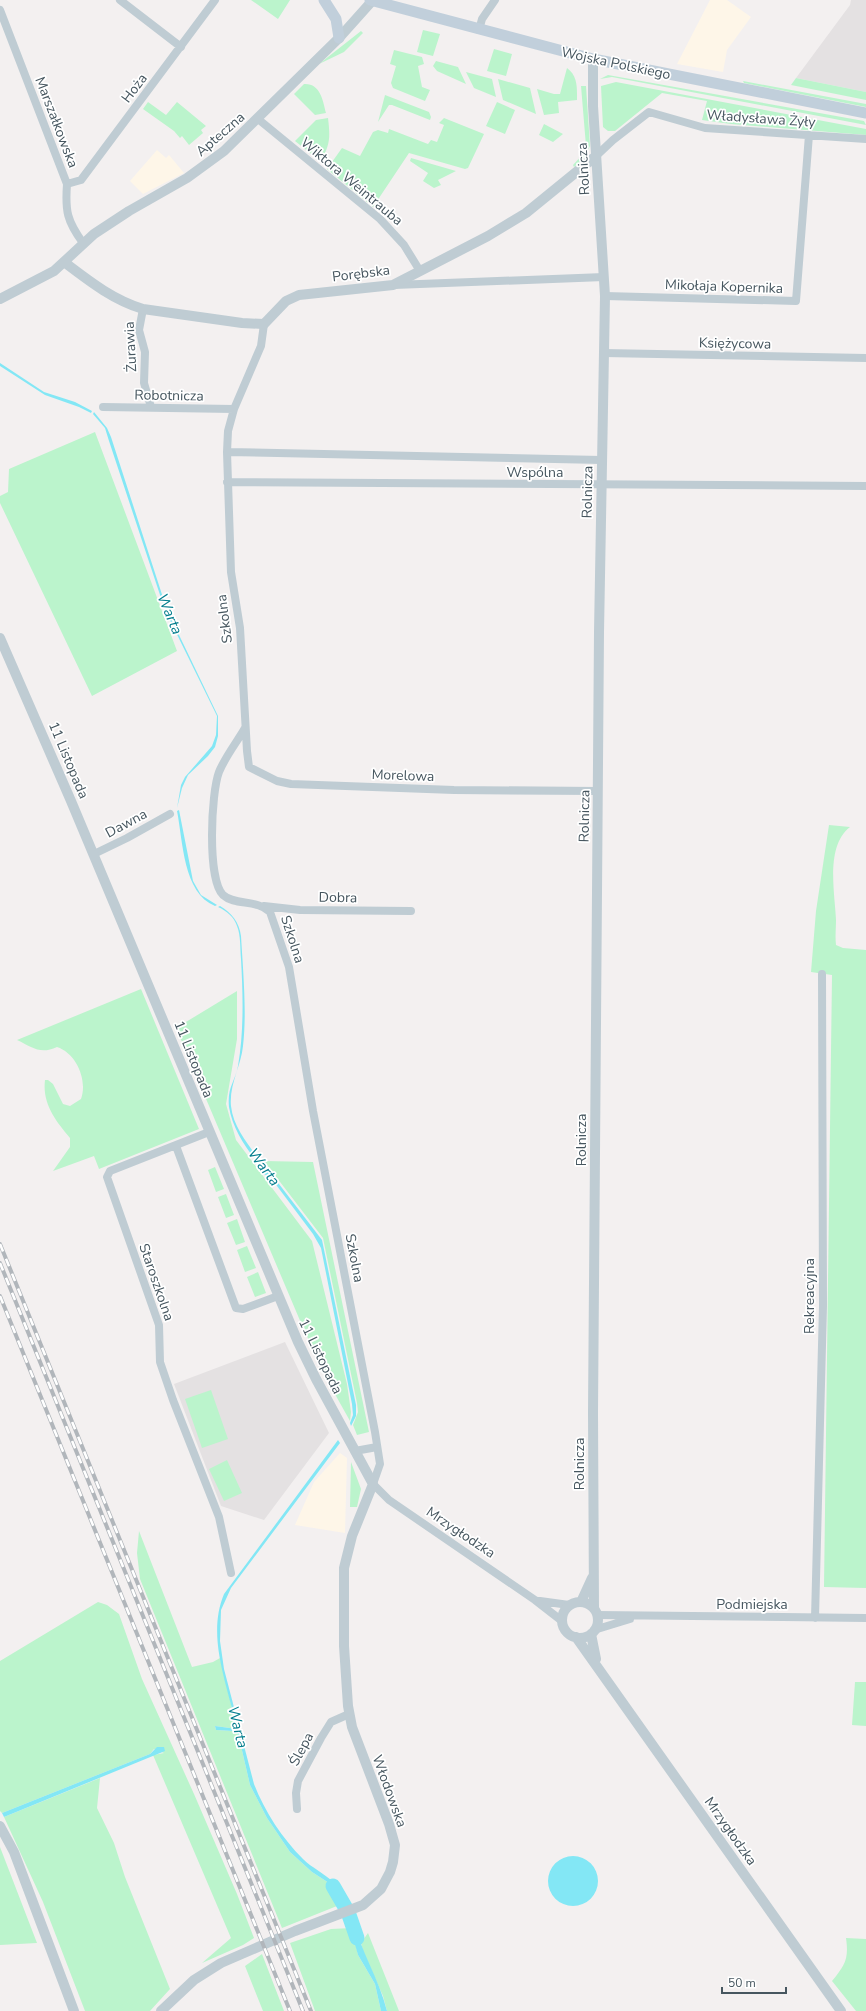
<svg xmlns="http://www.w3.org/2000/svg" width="866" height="2011" font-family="'Nunito Sans',sans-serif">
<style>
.commercial{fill:#fef6e8}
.education{fill:#e4e1e2}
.green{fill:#bbf4cc}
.water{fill:#83e7f5}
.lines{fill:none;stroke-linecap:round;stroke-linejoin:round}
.river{stroke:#83e7f5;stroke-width:15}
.minor{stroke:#bfccd3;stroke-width:8}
.tertiary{stroke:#bfccd3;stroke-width:10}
.secondary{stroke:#c1cfdb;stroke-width:11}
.rail-casing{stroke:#b1b6bb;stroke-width:4}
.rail{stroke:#fff;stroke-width:2.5;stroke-dasharray:8;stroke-linecap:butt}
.labels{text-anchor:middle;stroke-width:3.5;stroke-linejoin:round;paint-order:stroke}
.street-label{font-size:14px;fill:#46565f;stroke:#fff}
.water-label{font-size:15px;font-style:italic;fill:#047e8e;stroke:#fff}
</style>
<rect width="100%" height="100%" fill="#f3f0f0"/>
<path class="commercial" d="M710,0H727L751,17L727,50L723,72L677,64Z
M157,150L166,158L169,155L184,173L143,194L130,181Z
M340,1453L347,1458L345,1533L295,1525L314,1482Z"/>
<path class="education" d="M851,0H866V92L796,78L850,5Z
M285,1342L329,1433L264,1520L221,1506L174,1384Z"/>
<path class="green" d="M251,0H290L278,19Z
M423,30L440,34L433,56L417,52Z
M361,31L363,33L344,52L319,64Z
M494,49L512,54L506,76L487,71Z
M394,50L422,57L424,64L418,66L422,87L430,90L425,101L393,88L391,83L396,66L390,64Z
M436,61L458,67L466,84L437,71L433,66Z
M567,68C578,76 577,88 577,100L558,102L559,113L544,115L537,89L554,94H560Z
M466,72L492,79L496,97L474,88Z
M608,75L864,121L866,125L612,77L600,79Z
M796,78L866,92V100L791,85Z
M498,79L530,88L536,114L503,100Z
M743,81L866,104V107L744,83Z
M616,82L866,129V135L731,124L702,120L707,101L662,93L615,131H608L603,127L601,86Z
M304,84C320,83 323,100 326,113L315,115L294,94Z
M581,86H586L590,146L585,157L574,167L573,165L584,153L586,146Z
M385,95L429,112L431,117L430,120L392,105H389L378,122Z
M148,102L166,115L177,102L206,126L201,130L203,133L189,145L182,136L180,138L174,131L143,109Z
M497,102L515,110L505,134L486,126Z
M328,118C330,135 331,146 320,161L295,141L316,120Z
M444,118L484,134L468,168L465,169L409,153L373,207L327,169L342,148L360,156L373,132L378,130L388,133L389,129L428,144L431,140L437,142L444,125L439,123Z
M544,124L563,134L553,142L539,135Z
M411,158L456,171L438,180L441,185L434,188L423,181L428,173L410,161Z
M95,432L177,651L92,696L0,503V496L8,492L9,469Z
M829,825L850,827C825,846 835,894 836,920C836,929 835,936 836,945L843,948L866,950V1588L824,1587L832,975L811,972L816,911Z
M141,989L199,1129L99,1169L94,1156L53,1171L70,1147V1138C56,1121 42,1104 45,1080H48L53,1084L63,1104L70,1106L81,1099C88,1080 76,1053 57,1047C40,1055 32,1047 17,1040Z
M237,991V1039L226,1104L236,1140L312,1241L347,1384L351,1412L350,1421L331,1387L335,1385L329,1374L326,1375L304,1330L176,1028Z
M264,1161L313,1162L369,1432L357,1435L353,1425L358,1412L357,1403L323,1238Z
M215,1167L224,1189L216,1192L208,1170Z
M226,1194L234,1215L226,1218L218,1197Z
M237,1219L245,1242L236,1245L227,1223Z
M247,1246L256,1268L245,1272L237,1250Z
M258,1272L266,1293L255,1297L247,1277Z
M211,1390L228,1439L202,1448L185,1399Z
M227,1460L242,1493L224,1501L209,1469Z
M351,1462L361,1489L357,1507H350Z
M139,1531L192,1667L213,1662L220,1658L237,1729L215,1726L216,1730L233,1731L238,1733L250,1785L267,1818L290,1852L312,1872L329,1883L342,1904L282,1928L140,1579L137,1553Z
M98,1602L107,1605L119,1614L142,1679L194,1794L237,1894L254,1938L243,1945L202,1963L231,1938L153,1755L164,1753L154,1749L150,1754L2,1813L0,1811V1661Z
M855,1682H866V1726L852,1725Z
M100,1778L97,1808L114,1843L125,1877L170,1989L150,2011H85L43,1902L4,1817Z
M0,1847L37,1943L0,1945Z
M352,1928L358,1955L375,1984L381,2011H315L290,1943L331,1929Z
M368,1933L399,2011H387L383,1996L363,1951L361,1943Z
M846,1938L866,1939V2011H856L832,1981C845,1965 849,1959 846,1938Z
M262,1954L284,2011H263L245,1966Z"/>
<path class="water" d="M0,363L44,392L75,402L92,411L91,413L79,407L45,395L0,366Z
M94,412L107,428L111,437L167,610L218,716V736L215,747L208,756L188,775L182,788L177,808L181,785L185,777L212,746L216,735L217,716L165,610L109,441L105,428L93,414Z
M179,810L193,881L201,895L217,905L215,906C183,893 183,841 177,811Z
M220,906C232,913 239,922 241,936C243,970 247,1012 243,1046C241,1066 229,1085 231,1106C233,1126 246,1141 257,1157L255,1159C243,1144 232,1126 229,1107C227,1087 235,1082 238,1066C244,1032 243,994 241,959C240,948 241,936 237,926C234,917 227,911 218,907Z
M259,1158L322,1240L356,1405V1416L351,1426L350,1423L353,1415L352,1404L321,1248L313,1234L271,1178L264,1174V1171L257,1160Z
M338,1440L340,1443L231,1588L221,1610L220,1641L224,1669L254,1784C265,1812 282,1838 303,1859C312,1868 324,1873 333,1882C339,1888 342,1896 345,1903L342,1904L329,1883L312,1872L290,1852L267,1818L250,1785L238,1733L233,1731L216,1730L215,1726L237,1729C228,1686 206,1637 224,1594Z
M157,1747H164L165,1751L4,1817L2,1813L150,1754Z
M548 1881a25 25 0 1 1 50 0a25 25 0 1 1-50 0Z
M353,1918C360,1951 379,1978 387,2011H381L375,1984L358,1955L348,1920Z"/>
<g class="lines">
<path class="river" d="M333,1886L348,1912L357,1938"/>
<path class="minor" d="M120,0L181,47
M0,10L67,184C65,211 67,221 83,243
M479,30L482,19L495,0
M258,119L380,219L404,245L420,271
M596,156L613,140L649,112L705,128L866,139
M67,184L81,180L215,0
M394,285L604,277
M605,296L796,301L809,135
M143,309L139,330L145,352L144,383L151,407
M264,324L261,346L234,409L228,431L227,452L231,572L240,628L247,751L249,767L277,781L291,784L454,790L598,791
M604,353L866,358
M103,407L234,409
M227,452L601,460
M227,482L866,486
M245,728C237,742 225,757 219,772C211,793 207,879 223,895C235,906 257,899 270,912L289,967L313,1111L375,1432L380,1464L373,1484L389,1500L535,1600L562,1621
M94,854L127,838L170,814
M264,906L300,910L411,911
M209,1132L110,1171L107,1177L159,1325L160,1362L173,1400L219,1517L231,1573
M176,1146L236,1308L243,1309L278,1296
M355,1451L377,1447
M540,1601L569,1605
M597,1615L866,1618
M815,1618L823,1306L822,974
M594,1630L630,1619
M297,1809L296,1793L298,1781L321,1738L331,1722L349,1714"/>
<path class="tertiary" d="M593,59V106L605,296L599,632L593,1413L594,1608
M64,262C89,281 113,300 143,309L242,323L264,324L286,301L299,295L393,285L488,236L526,213L596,156
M0,299L54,271L94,234L129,211L187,178L224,151L339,38L373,0
M0,638L71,801L298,1342L316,1379L373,1484L352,1536L344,1568V1646L348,1706L352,1727L389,1824L395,1845L393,1862L390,1872L381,1889L363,1905L295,1931L221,1963L194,1980L161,2011
M581,1602L592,1578
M562 1620a18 18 0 1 1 36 0a18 18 0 1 1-36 0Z
M591,1634L596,1659
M576,1637L841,2011
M0,1826L14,1852L74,2011"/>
<path class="secondary" d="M324,0L336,19L339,38
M370,0L593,59L866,113"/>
<g class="rail-casing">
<path id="rail" d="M0,1244L311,2011
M0,1263L303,2011
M0,1296L290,2011"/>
</g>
<use href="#rail" class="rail"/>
</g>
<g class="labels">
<g class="street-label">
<text transform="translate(616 63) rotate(12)" y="5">Wojska Polskiego</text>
<text transform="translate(134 88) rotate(-53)" y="5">Hoża</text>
<text transform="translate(761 118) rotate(4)" y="5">Władysława Żyły</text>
<text transform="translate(57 122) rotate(69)" y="5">Marszałkowska</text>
<text transform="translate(220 134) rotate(-41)" y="5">Apteczna</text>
<text transform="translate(583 169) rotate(-93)" y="5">Rolnicza</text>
<text transform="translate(352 181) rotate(40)" y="5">Wiktora Weintrauba</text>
<text transform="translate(361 273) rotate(-7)" y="5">Porębska</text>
<text transform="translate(724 286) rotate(2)" y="5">Mikołaja Kopernika</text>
<text transform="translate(735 343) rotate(1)" y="5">Księżycowa</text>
<text transform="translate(130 347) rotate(-93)" y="5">Żurawia</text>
<text transform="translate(169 395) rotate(1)" y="5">Robotnicza</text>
<text x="535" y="477">Wspólna</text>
<text transform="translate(587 492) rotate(-89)" y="5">Rolnicza</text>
<text transform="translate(224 619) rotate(-97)" y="5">Szkolna</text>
<text transform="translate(69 760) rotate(67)" y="5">11 Listopada</text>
<text transform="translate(403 775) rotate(2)" y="5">Morelowa</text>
<text transform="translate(584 816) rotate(-89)" y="5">Rolnicza</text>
<text transform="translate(126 823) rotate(-28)" y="5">Dawna</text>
<text transform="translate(338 897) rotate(1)" y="5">Dobra</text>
<text transform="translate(293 939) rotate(72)" y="5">Szkolna</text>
<text transform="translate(194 1059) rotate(68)" y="5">11 Listopada</text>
<text transform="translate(581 1140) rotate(-90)" y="5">Rolnicza</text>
<text transform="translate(355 1258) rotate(79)" y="5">Szkolna</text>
<text transform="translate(157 1282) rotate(71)" y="5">Staroszkolna</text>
<text transform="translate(809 1296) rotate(-90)" y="5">Rekreacyjna</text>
<text transform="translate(321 1356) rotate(64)" y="5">11 Listopada</text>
<text transform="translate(579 1464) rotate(-90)" y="5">Rolnicza</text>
<text transform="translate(461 1532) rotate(34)" y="5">Mrzygłodzka</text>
<text x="752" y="1609">Podmiejska</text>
<text transform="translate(301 1749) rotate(-62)" y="5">Ślepa</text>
<text transform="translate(390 1791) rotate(70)" y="5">Włodowska</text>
<text transform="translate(731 1831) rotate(55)" y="5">Mrzygłodzka</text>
</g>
<g class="water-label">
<text transform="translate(170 614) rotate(67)" y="5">Warta</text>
<text transform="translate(264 1167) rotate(53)" y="5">Warta</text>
<text transform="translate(238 1727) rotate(76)" y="5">Warta</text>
</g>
</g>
<path d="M722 1987v6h64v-6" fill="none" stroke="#46565f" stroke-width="2"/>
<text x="728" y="1987" font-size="12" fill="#46565f" stroke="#ffffff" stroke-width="3" paint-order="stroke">50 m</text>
</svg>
